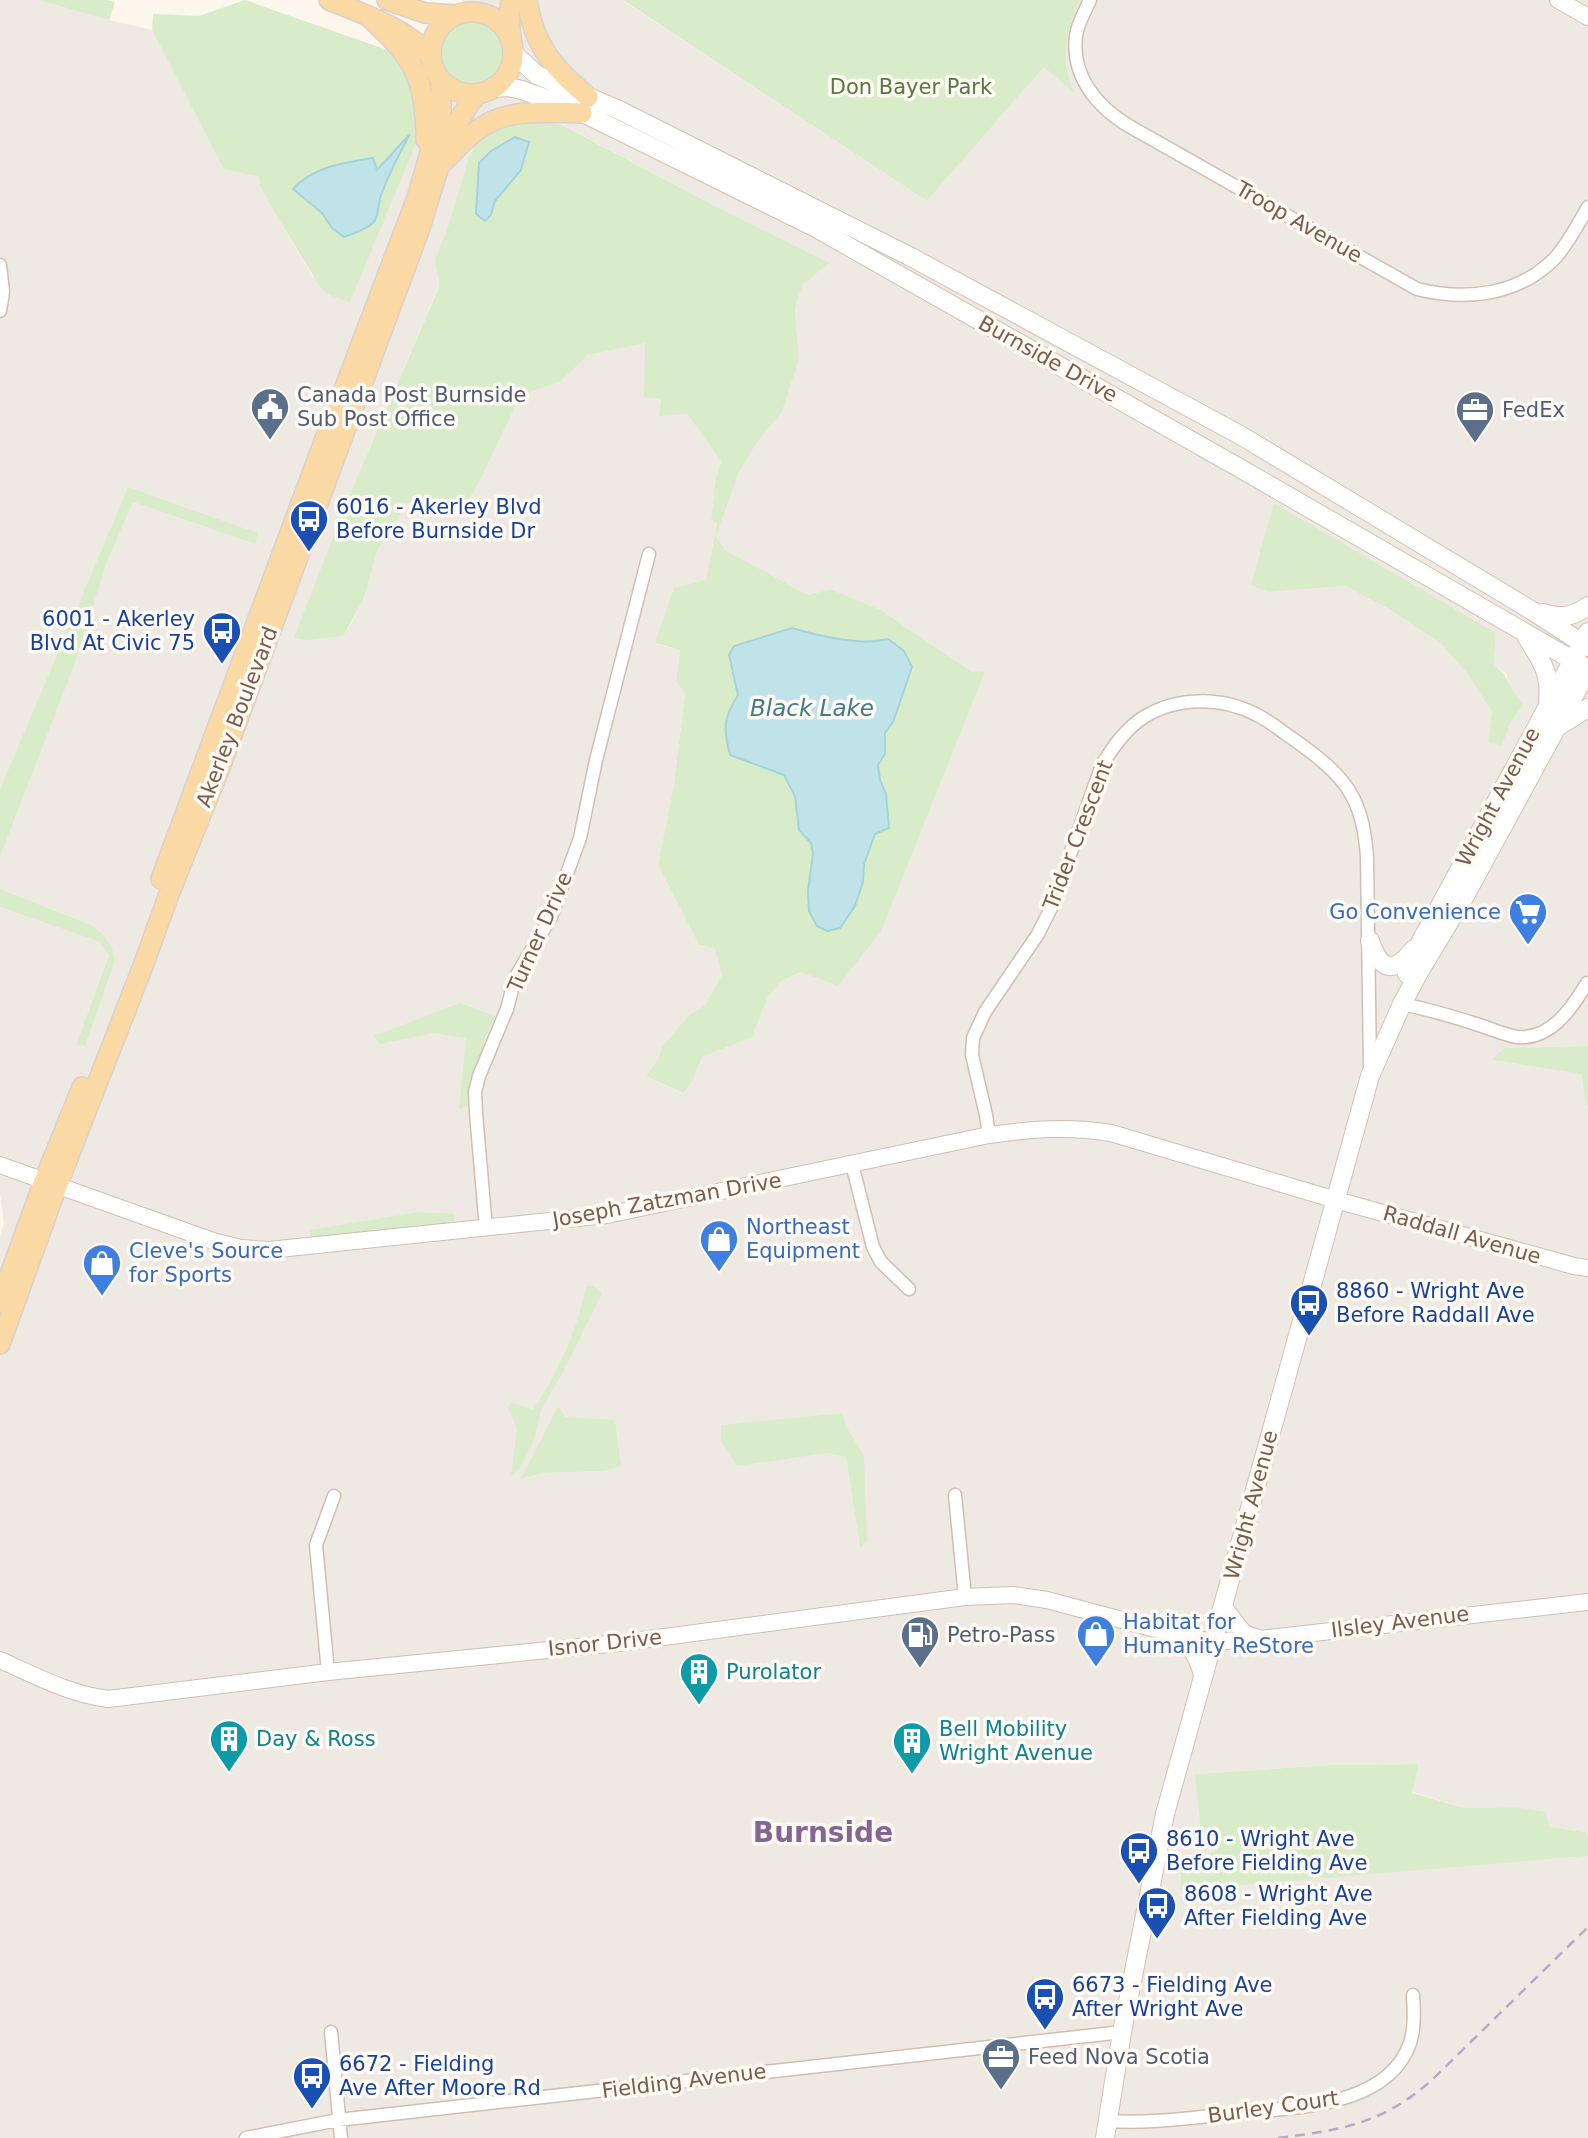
<svg xmlns="http://www.w3.org/2000/svg" width="1588" height="2138" font-family="'DejaVu Sans',sans-serif">
<style>
.industrial{fill:#efe9e4;fill-rule:evenodd}
.green{fill:#d8ecc9;fill-rule:evenodd}
.water{fill:#bfe3e8;stroke:#a5d3da;stroke-width:2}
.lines{fill:none;stroke-linecap:round;stroke-linejoin:round}
.minor-casing{stroke:#d1beb0;stroke-width:15}
.tertiary-casing{stroke:#d1beb0;stroke-width:18}
.secondary-casing{stroke:#d6c0b0;stroke-width:20}
.primary-casing{stroke:#dad1cd;stroke-width:22}
.minor{stroke:#fff;stroke-width:12}
.tertiary{stroke:#fff;stroke-width:16}
.secondary{stroke:#fff;stroke-width:18}
.primary{stroke:#fbd9a5;stroke-width:19}
.rail{stroke:#b9a8c9;stroke-width:2.5;stroke-dasharray:10 7;stroke-linecap:butt}
.labels{text-anchor:middle;stroke-width:7;stroke-linejoin:round;paint-order:stroke}
.park-label{font-size:21px;fill:#537a41;stroke:#fffaf3}
.street-label{font-size:21px;fill:#7a5c4d;stroke:#fffaf3}
.service-label{font-size:21px;fill:#4e5e75;stroke:#fffaf3;text-anchor:start}
.transit-label{font-size:21px;fill:#164399;stroke:#fffaf3;text-anchor:start}
.shop-label{font-size:21px;fill:#366cbe;stroke:#fffaf3;text-anchor:start}
.culture-label{font-size:21px;fill:#0d838f;stroke:#fffaf3;text-anchor:start}
.water-label{font-size:23px;font-style:italic;fill:#437c86;stroke:#fffaf3}
.district-label{font-size:28px;font-weight:bold;fill:#846695;stroke:#fffaf3}
</style>
<rect width="100%" height="100%" fill="#fdf6ec"/>
<path class="industrial" d="M0,0H38L109,20L152,30L224,168L259,177L273,210L313,277L441,83L450,39L463,0H622L927,201L1044,67L1074,92L1066,70L1065,45L1069,26L1079,0H1588V1046L1504,1048L1493,1060L1583,1074L1586,1106L1588,1107V1838L1585,1832L1549,1827L1516,1807L1465,1808L1412,1792L1417,1764L1331,1765L1196,1774L1217,1851L1181,1866L1180,1889L1588,1856V2138H0V1236L4,1223L0,1193V907L101,942L109,955L76,1045L115,960L91,925L0,889V857L75,663L107,562L133,502L255,544L258,533L128,487L0,789ZM516,111L565,126L711,204L830,263L803,284L795,308L799,359L782,412L758,441L739,472L716,536L725,550L808,595L830,589L881,610L972,672H985L801,972L781,981L768,997L752,1037L702,1057L693,1080L682,1093L646,1076L658,1059L662,1047L688,1016L705,1005L722,975L720,960L715,948L699,945L658,865L674,784L685,692L676,681L680,650L655,644L706,580L717,524L711,519L715,483L721,461L687,414L659,415L661,399L645,342L588,355L561,381L520,396L478,485L461,513L408,503L378,549L363,600L348,629L295,637L347,501L438,288H439L435,259L446,233L468,160ZM1274,504L1496,633L1494,664L1506,673L1512,693L1524,704L1511,722L1502,745L1492,712L1466,672L1441,644L1391,610L1345,586L1269,592ZM558,1406L566,1417L615,1421L603,1471L543,1473L522,1479ZM843,1413L846,1426L864,1455L860,1546L846,1457L827,1453L737,1465L721,1426Z"/>
<path class="green" d="M38,0H107L115,2L109,20Z
M245,0L396,53L441,83L350,302L332,296L322,290L273,210L260,185L259,177L224,169L152,30L153,14L199,16ZM407,137L381,195L376,220L332,228L322,213L293,188C314,166 344,163 373,158L376,171Z
M623,0H1079C1066,35 1059,58 1075,94L1044,67L927,201Z
M432 51a36 36 0 1 1 72 0a36 36 0 1 1-72 0Z
M516,111L564,126L711,204L830,263L803,284L795,308L799,359L782,412L758,441L739,472L716,536L725,550L808,595L830,589L881,610L972,672L985,671L881,931L838,986L801,972L781,981L768,997L752,1037L702,1057L693,1080L683,1093L646,1076L658,1059L662,1047L688,1016L705,1005L722,975L715,948L699,945L658,865L674,784L685,693L676,681L680,650L655,643L674,588L706,580L717,524L711,519L715,483L721,461L687,414L659,416L661,399L644,397L645,343L588,355L561,381L520,396L478,485L460,514L408,503L378,549L363,600L343,636L308,640L294,638L347,501L439,287L435,259L446,233L468,160L487,121ZM479,163L521,170L495,201L479,184ZM792,628C819,636 861,646 888,639L893,722L885,733V754L878,765L880,780L886,794L887,811V821L882,832L875,834L864,864L863,882L855,906L839,928L808,891L813,853L811,843L799,830L795,796L784,775L749,762L732,705L738,695L734,646Z
M128,487L258,533L255,544L133,502L107,562L75,663L0,857V789Z
M1274,503L1496,633L1494,664C1510,678 1508,689 1524,704L1511,722L1502,745L1488,743L1492,712L1466,672L1441,644L1391,610L1345,586L1269,592L1251,585Z
M0,889L91,925C105,935 112,943 115,960L85,1046L76,1045L109,955L100,942L0,907Z
M460,1003L495,1016L484,1040L469,1105L459,1109L466,1038L434,1033L379,1044L374,1036Z
M1588,1046V1107L1586,1106L1582,1074L1492,1060L1504,1048Z
M419,1212L455,1214L454,1222L311,1240L310,1230Z
M586,1286H593L602,1293L562,1374L542,1407L532,1445L520,1468L511,1476L517,1428L508,1408L511,1402L533,1410C560,1369 576,1334 586,1286Z
M558,1406L566,1417L615,1420L621,1466L603,1471L543,1473L521,1479Z
M843,1413L846,1426L864,1455L867,1542L860,1547L846,1457L827,1453L737,1466L721,1441V1425Z
M1418,1764L1412,1793L1465,1808L1516,1807L1546,1812L1549,1827L1585,1832L1588,1838V1856L1180,1890L1181,1866L1216,1851L1201,1831L1195,1774L1331,1765Z"/>
<path class="water" d="M410,134C399,154 389,174 381,195C378,204 379,215 374,222C366,230 354,233 344,237L332,228L322,213L293,189C314,166 344,163 373,158L377,170Z
M515,137L529,142L521,170L495,201L491,215L485,221L476,214L479,163L491,151Z
M792,628C819,636 861,646 888,639L904,651L912,667L893,722L885,733V754L878,765L880,780L886,794L889,828L875,834L864,864L863,882L855,906L840,928L827,931L817,926L809,911L808,891L813,853L811,843L799,830L795,796L784,775L730,755C723,728 723,719 738,695L729,655L734,646Z"/>
<g class="lines">
<g class="minor-casing">
<path id="minor" d="M1090,0C1085,11 1077,25 1076,36C1071,76 1097,107 1129,126L1417,289C1465,301 1518,296 1555,258C1568,244 1578,224 1588,207
M0,265L3,292L0,311
M1402,1004C1427,1009 1451,1016 1476,1024C1489,1028 1504,1035 1517,1037C1551,1040 1572,1008 1587,983
M989,1135L986,1115L972,1055L973,1038L985,1012L1038,934L1051,908L1102,765C1113,747 1126,728 1144,717C1178,696 1223,697 1257,715C1270,721 1281,731 1293,739C1314,754 1338,771 1351,794C1362,813 1365,834 1367,856L1370,1069
M852,1164L873,1247L881,1262L909,1289
M486,1229L476,1113L475,1092L479,1076L507,1009L515,978L551,917L580,838L596,760L649,554
M955,1495L965,1597
M328,1672L316,1545L334,1496
M331,2032L341,2138
M1107,2121C1152,2124 1196,2117 1241,2113C1296,2107 1388,2107 1410,2043C1415,2027 1414,2011 1413,1995
M246,2138L338,2120L1122,2032"/>
</g>
<g class="tertiary-casing">
<path id="tertiary" d="M1558,0L1588,17
M0,1165L213,1241L241,1248L269,1250L607,1215L989,1135C1032,1129 1068,1126 1111,1133L1336,1200L1574,1266L1588,1268
M1223,1606L1244,1633L1258,1638
M1178,1635C1191,1648 1198,1658 1202,1676
M0,1660C36,1676 69,1694 108,1699L328,1672L619,1643L965,1597L1013,1595L1047,1600L1178,1635L1212,1642L1260,1639L1588,1602"/>
</g>
<g class="secondary-casing">
<path id="secondary" d="M513,53L537,75L619,110L911,257L1240,435L1531,610L1588,647
M492,88L508,87L522,90L575,109L816,228L1250,474L1588,669
M1542,613C1563,618 1570,618 1588,606
M1526,636C1540,659 1551,672 1548,700
M1557,727L1588,708
M1370,941C1381,971 1393,975 1414,949
M1407,974L1421,941L1588,632
M1105,2138L1122,2032L1165,1814L1370,1076L1402,1004L1419,972L1466,894L1588,670"/>
</g>
<g class="primary-casing">
<path id="primary" d="M329,0C365,15 405,27 431,57
M387,0L425,13L455,15
M527,0C534,47 554,68 588,97
M431 53a41 41 0 1 1 82 0a41 41 0 1 1-82 0Z
M369,17C414,58 426,78 426,140
M511,38L509,19L511,0
M443,162C453,153 461,143 471,135C502,107 543,112 582,113
M161,879L319,455L418,195L441,113V81
M0,1302L44,1181L82,1087
M0,1344L57,1186L143,966L169,894L219,770L420,228C435,181 445,131 478,93"/>
</g>
<use href="#minor" class="minor"/>
<use href="#tertiary" class="tertiary"/>
<use href="#secondary" class="secondary"/>
<use href="#primary" class="primary"/>
<path class="rail" d="M1278,2138C1342,2130 1382,2124 1432,2080L1588,1927"/>
</g>
<defs>
<g id="civic-pin" transform="scale(2.0125)"><path d="M0 17L-7.5 6A9.5 9.5 0 1 1 7.5 6Z" fill="#5c6f8a" stroke="#fffaf3"/><path d="M-.6-6.5H3V-4.5H.6V-3L4-1V1h2V6H-6V1h2V-1L-.6-3ZM-1.2 2.5V6h2.4V2.5Z" fill="#fff"/></g>
<g id="office-pin" transform="scale(2.0125)"><path d="M0 17L-7.5 6A9.5 9.5 0 1 1 7.5 6Z" fill="#5c6f8a" stroke="#fffaf3"/><path d="M-6-3h4V-5.5h4V-3h4V5H-6ZM-1-4.5V-3h2v-1.5ZM-6 0V1H6V0Z" fill="#fff"/></g>
<g id="bus-pin" transform="scale(2.0125)"><path d="M0 17L-7.5 6A9.5 9.5 0 1 1 7.5 6Z" fill="#1a4fb4" stroke="#fffaf3"/><path d="M-5-6H5V4H4V6H2V4H-2V6H-4V4H-5ZM-3.5-4V0h7V-4ZM-3.5 1.2v1.5H-2V1.2ZM2 1.2v1.5H3.5V1.2Z" fill="#fff"/></g>
<g id="supermarket-pin" transform="scale(2.0125)"><path d="M0 17L-7.5 6A9.5 9.5 0 1 1 7.5 6Z" fill="#3f7fe0" stroke="#fffaf3"/><path d="M-6-5.5h2.5l.6 2H6L4.5 2H-2.5L-4.4-4H-6ZM-1.5 3.2a1.3 1.3 0 1 0 .1 0ZM3 3.2a1.3 1.3 0 1 0 .1 0Z" fill="#fff"/></g>
<g id="shop-pin" transform="scale(2.0125)"><path d="M0 17L-7.5 6A9.5 9.5 0 1 1 7.5 6Z" fill="#3f7fe0" stroke="#fffaf3"/><path d="M-5-2.5h2.3a2.7 3.5 0 0 1 5.4 0H5L5.5 6h-11ZM-1.5-2.5h3a1.5 2.3 0 0 0-3 0Z" fill="#fff"/></g>
<g id="fuel-pin" transform="scale(2.0125)"><path d="M0 17L-7.5 6A9.5 9.5 0 1 1 7.5 6Z" fill="#5c6f8a" stroke="#fffaf3"/><path d="M-5.5-6h7V0h2V4h1.3V-2.5L3-4.5l.8-.8L6-3V5H2.5V1h-1V6h-7ZM-4.2-4.7v3.2H.2V-4.7Z" fill="#fff"/></g>
<g id="building-pin" transform="scale(2.0125)"><path d="M0 17L-7.5 6A9.5 9.5 0 1 1 7.5 6Z" fill="#0f9aa8" stroke="#fffaf3"/><path d="M-4-6H4V6H1V3H-1V6H-4ZM-2.5-4.3h1.7v1.8h-1.7ZM.8-4.3h1.7v1.8H.8ZM-2.5-1h1.7V.8h-1.7ZM.8-1h1.7V.8H.8Z" fill="#fff"/></g>
</defs>
<g fill-rule="evenodd">
<use href="#civic-pin" x="270" y="407"/>
<use href="#office-pin" x="1475" y="410"/>
<use href="#bus-pin" x="309" y="519"/>
<use href="#bus-pin" x="222" y="631"/>
<use href="#supermarket-pin" x="1528" y="912"/>
<use href="#shop-pin" x="719" y="1239"/>
<use href="#shop-pin" x="102" y="1263"/>
<use href="#bus-pin" x="1309" y="1303"/>
<use href="#shop-pin" x="1096" y="1634"/>
<use href="#fuel-pin" x="920" y="1635"/>
<use href="#building-pin" x="699" y="1672"/>
<use href="#building-pin" x="229" y="1739"/>
<use href="#building-pin" x="912" y="1741"/>
<use href="#bus-pin" x="1139" y="1851"/>
<use href="#bus-pin" x="1157" y="1906"/>
<use href="#bus-pin" x="1045" y="1997"/>
<use href="#office-pin" x="1001" y="2057"/>
<use href="#bus-pin" x="312" y="2076"/>
</g>
<g class="labels">
<g class="park-label">
<text x="911" y="94">Don Bayer Park</text>
</g>
<g class="street-label">
<text transform="translate(1299 222) rotate(30)" y="7">Troop Avenue</text>
<text transform="translate(1048 359) rotate(29)" y="7">Burnside Drive</text>
<text transform="translate(237 717) rotate(-69)" y="7">Akerley Boulevard</text>
<text transform="translate(1498 797) rotate(-62)" y="7">Wright Avenue</text>
<text transform="translate(1078 835) rotate(-69)" y="7">Trider Crescent</text>
<text transform="translate(540 932) rotate(-66)" y="7">Turner Drive</text>
<text transform="translate(667 1200) rotate(-10)" y="7">Joseph Zatzman Drive</text>
<text transform="translate(1462 1235) rotate(16)" y="7">Raddall Avenue</text>
<text transform="translate(1251 1505) rotate(-75)" y="7">Wright Avenue</text>
<text transform="translate(1400 1622) rotate(-7)" y="7">Ilsley Avenue</text>
<text transform="translate(605 1643) rotate(-6)" y="7">Isnor Drive</text>
<text transform="translate(684 2081) rotate(-7)" y="7">Fielding Avenue</text>
<text transform="translate(1273 2107) rotate(-8)" y="7">Burley Court</text>
</g>
<g class="service-label">
<text x="297" y="402">Canada Post Burnside<tspan x="297" dy="24">Sub Post Office</tspan></text>
<text x="1502" y="417">FedEx</text>
<text x="947" y="1642">Petro-Pass</text>
<text x="1028" y="2064">Feed Nova Scotia</text>
</g>
<g class="transit-label">
<text x="336" y="514">6016 - Akerley Blvd<tspan x="336" dy="24">Before Burnside Dr</tspan></text>
<text x="195" y="626" text-anchor="end">6001 - Akerley<tspan x="195" dy="24">Blvd At Civic 75</tspan></text>
<text x="1336" y="1298">8860 - Wright Ave<tspan x="1336" dy="24">Before Raddall Ave</tspan></text>
<text x="1166" y="1846">8610 - Wright Ave<tspan x="1166" dy="24">Before Fielding Ave</tspan></text>
<text x="1184" y="1901">8608 - Wright Ave<tspan x="1184" dy="24">After Fielding Ave</tspan></text>
<text x="1072" y="1992">6673 - Fielding Ave<tspan x="1072" dy="24">After Wright Ave</tspan></text>
<text x="339" y="2071">6672 - Fielding<tspan x="339" dy="24">Ave After Moore Rd</tspan></text>
</g>
<g class="shop-label">
<text x="1501" y="919" text-anchor="end">Go Convenience</text>
<text x="746" y="1234">Northeast<tspan x="746" dy="24">Equipment</tspan></text>
<text x="129" y="1258">Cleve's Source<tspan x="129" dy="24">for Sports</tspan></text>
<text x="1123" y="1629">Habitat for<tspan x="1123" dy="24">Humanity ReStore</tspan></text>
</g>
<g class="culture-label">
<text x="726" y="1679">Purolator</text>
<text x="939" y="1736">Bell Mobility<tspan x="939" dy="24">Wright Avenue</tspan></text>
<text x="256" y="1746">Day &amp; Ross</text>
</g>
<g class="water-label">
<text x="812" y="716">Black Lake</text>
</g>
<g class="district-label">
<text x="823" y="1842">Burnside</text>
</g>
</g>
</svg>
